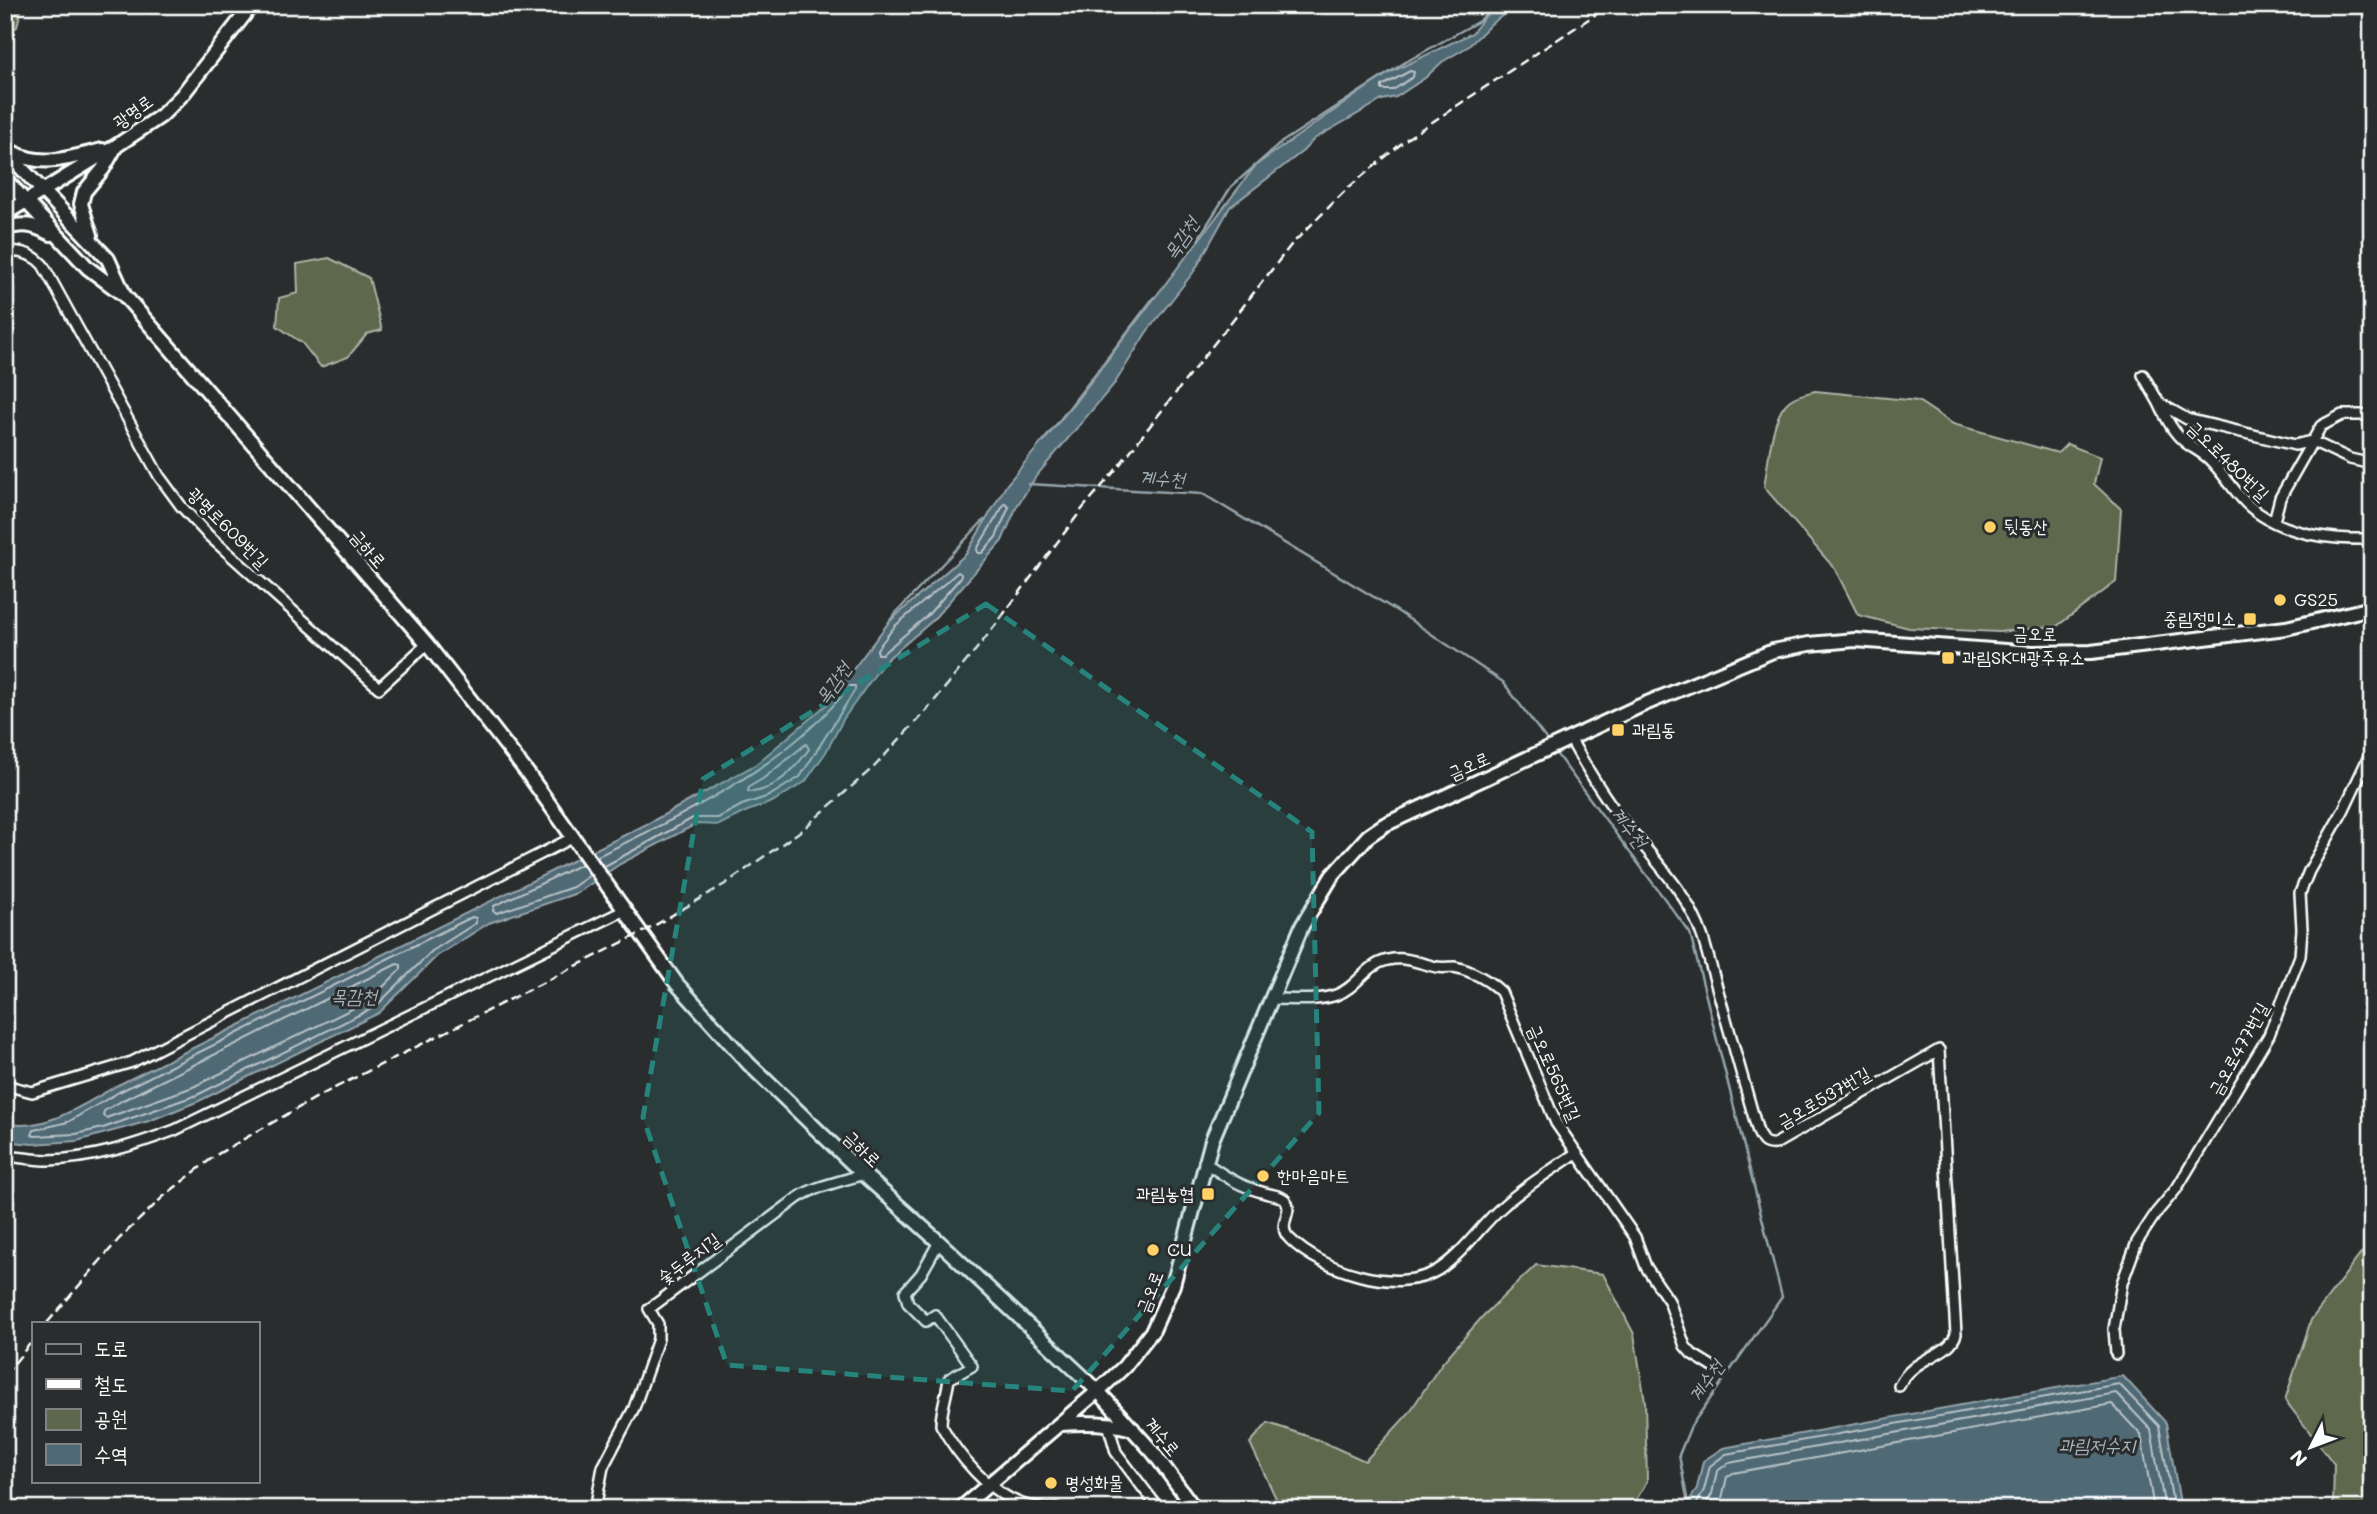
<svg xmlns="http://www.w3.org/2000/svg" width="2377" height="1514" font-family="Mali,'Poor Story',sans-serif">
<style>
.green{fill:#5d674e;stroke:#aeb3a6;stroke-width:2}
.water{fill:#4f6974;stroke:#95a5ac;stroke-width:2}
.lines{fill:none;stroke-linecap:round;stroke-linejoin:round}
.shore{stroke:#b9c3c7;stroke-width:2}
.stream{stroke:#95a5ac;stroke-width:2.5}
.minor-casing{stroke:#fff;stroke-width:14}
.secondary-casing{stroke:#fff;stroke-width:18}
.minor{stroke:#2a2d2e;stroke-width:9}
.secondary{stroke:#2a2d2e;stroke-width:12}
.rail{stroke:#fff;stroke-width:2.5;stroke-dasharray:10 5;stroke-linecap:butt}
.marked{fill:#27847c;fill-opacity:0.2;stroke:#27847c;stroke-width:5;stroke-dasharray:14 9;stroke-linejoin:round}
.poi-dot{fill:#ffd166;stroke:#2a2d2e;stroke-width:2.5}
.labels{text-anchor:middle;stroke-width:6;stroke-linejoin:round;paint-order:stroke}
.street-label{font-size:18px;fill:#fff;stroke:#2a2d2e}
.poi-label{font-size:18px;fill:#fff;stroke:#2a2d2e;text-anchor:start}
.water-label{font-size:19px;font-style:italic;fill:#a7b4ba;stroke:#2a2d2e}
</style>
<rect width="100%" height="100%" fill="#2a2d2e"/>
<filter id="ink" filterUnits="userSpaceOnUse"><feTurbulence type="fractalNoise" baseFrequency=".0143" numOctaves="2"/><feDisplacementMap in="SourceGraphic" scale="14" xChannelSelector="R" yChannelSelector="G"/><feConvolveMatrix kernelMatrix="1 2 1 2 8 2 1 2 1" color-interpolation-filters="sRGB"/></filter>
<g filter="url(#ink)">
<path class="green" d="M5,5H22L17,27L5,33Z
M329,258L369,278L382,330L367,334L348,357L321,367L302,343L277,326L279,298L298,293L297,264Z
M1815,391L1918,401L1953,424L2058,453L2067,444L2100,457L2094,484L2121,509L2116,582L2057,626L1999,632L1909,628L1858,615L1835,569L1764,487C1768,466 1771,421 1785,405C1792,396 1804,394 1815,391Z
M2372,1239V1509H2333L2334,1464L2285,1400L2311,1320Z
M1536,1265L1603,1274L1634,1334L1645,1401L1647,1481L1631,1509H1281L1250,1443L1268,1423L1316,1439L1365,1461L1409,1413L1442,1363L1483,1316Z"/>
<path class="water" d="M1499,5H1517L1491,24L1469,46L1442,62L1425,78L1396,97L1382,100L1314,139L1303,151L1230,207L1195,270L1146,333L1115,383L1037,475L1017,506L1002,541L932,621L884,662L844,718L826,752L805,782L772,802L745,812L719,825L696,824L620,864L577,893L489,923L437,956L379,1013L199,1101L149,1121L77,1141L32,1144L5,1141V1123C43,1133 85,1104 116,1086L649,823L755,765L826,705L889,622L966,554L1007,484L1073,405L1256,165L1385,75L1472,33L1487,14Z
M2123,1376L2166,1423L2181,1509H1688V1503L1697,1488L1703,1461L1723,1448Z"/>
<g class="lines">
<path class="shore" d="M1410,71L1414,72L1413,77L1393,90H1382V86Z
M1005,503L1009,507L996,537L982,553H978L977,549Z
M958,572L961,574V577L927,616L882,654H878L877,649L895,626Z
M806,744L809,749C796,768 773,793 748,792L749,787L764,778Z
M596,857C688,812 786,767 850,686H855V690L800,777L769,796L742,805L718,818H693L603,867
M582,864L494,906L493,911L497,913L573,887L590,875
M472,917L476,918V923L432,951L375,1007L197,1095L103,1128L76,1134L35,1136L32,1135L34,1130L68,1122L119,1092Z
M397,964L401,965V969L370,1000L193,1087L106,1118L103,1116L104,1111L123,1100Z
M1694,1509L1704,1490L1710,1466L1726,1454L2119,1384L2159,1426L2174,1509
M1703,1509L1712,1494L1717,1471L1729,1463L2116,1393L2151,1430L2165,1509
M1715,1509L1722,1498L1727,1477L1733,1473L2112,1404L2141,1435L2154,1509"/>
<path class="stream" d="M1198,239L1231,187L1282,142L1404,63L1479,21L1497,5
M1043,442L1154,297
M1028,484L1203,494L1397,611L1503,682L1549,743
M889,622L894,615L984,520
M1555,752L1690,933L1782,1297L1691,1426L1679,1455L1688,1503"/>
<g class="minor-casing">
<path id="minor" d="M5,252C21,250 33,254 43,265L159,476L181,506L208,535L379,688L427,644
M2143,375L2159,403L2187,419L2295,445L2312,441L2350,459L2372,464
M2159,403C2166,418 2173,433 2186,443C2193,448 2201,452 2208,458C2222,471 2232,489 2246,503C2278,534 2329,540 2372,539
M2274,521L2280,498L2321,426L2342,415H2372
M1571,740C1587,769 1603,796 1624,822C1653,859 1688,892 1703,938L1758,1132C1762,1141 1764,1145 1775,1144L1939,1050L1956,1334C1949,1357 1913,1356 1899,1386
M1270,999C1291,999 1315,1002 1336,995C1354,989 1363,971 1379,963C1401,953 1416,963 1437,967C1443,968 1448,967 1454,967C1470,970 1489,980 1501,992L1556,1123L1635,1237L1646,1267L1669,1301L1685,1346L1692,1354L1718,1370
M5,1085L32,1092L132,1062L572,838
M5,1156C19,1157 34,1160 49,1160C92,1159 135,1145 175,1130L625,910
M1204,1162C1226,1177 1239,1186 1265,1193C1271,1195 1280,1195 1285,1200C1295,1212 1275,1225 1290,1239C1322,1271 1398,1295 1438,1270C1464,1253 1480,1226 1503,1206C1525,1186 1552,1170 1576,1153
M939,1242L921,1274L905,1292L908,1303L926,1321L935,1315L972,1366L949,1379C947,1394 941,1410 941,1425C958,1456 988,1492 1022,1504C1035,1509 1047,1506 1060,1509
M2116,1354L2114,1329L2122,1283L2137,1242L2156,1213L2177,1188L2269,1035L2300,956L2302,929L2300,893L2309,871L2343,811L2372,750
M1108,1424L1116,1452L1159,1509
M595,1509L603,1467L634,1408L658,1339V1324L649,1309L799,1197C818,1185 841,1182 863,1174"/>
</g>
<g class="secondary-casing">
<path id="secondary" d="M5,151L108,259L123,292
M12,152C42,168 70,158 102,150
M5,179L88,268L124,295L427,644L528,774L677,984L749,1064L863,1174L939,1242L1098,1391L1153,1452L1195,1509
M5,214L116,146L161,116L182,95L252,5
M5,229C23,222 34,225 51,234
M91,235L81,204L84,192L103,169L116,146
M1061,1424C1086,1422 1109,1422 1133,1429
M960,1509L1098,1391L1124,1367L1153,1330L1173,1285L1212,1140L1302,926L1332,876L1368,836L1384,825L1640,706L1773,651L1809,644L1855,640L2033,653L2091,652L2286,628L2372,608"/>
</g>
<use href="#minor" class="minor"/>
<use href="#secondary" class="secondary"/>
<path class="rail" d="M47,1323L119,1239L164,1196L216,1155L319,1096L647,930L725,884L802,830L875,766L931,705L991,631L1083,508L1114,472L1291,245L1348,188L1408,138L1610,5
M5,1375L33,1340"/>
</g>
</g>
<path class="marked" d="M986,604L1312,832L1319,1113L1072,1391L727,1365L643,1117L703,779Z"/>
<g class="poi-dot">
<circle cx="1990" cy="527" r="7"/>
<circle cx="2280" cy="600" r="7"/>
<rect x="2243" y="612" width="14" height="14" rx="3.5"/>
<rect x="1941" y="651" width="14" height="14" rx="3.5"/>
<rect x="1611" y="723" width="14" height="14" rx="3.5"/>
<circle cx="1263" cy="1176" r="7"/>
<rect x="1201" y="1187" width="14" height="14" rx="3.5"/>
<circle cx="1153" cy="1250" r="7"/>
<circle cx="1051" cy="1483" r="7"/>
</g>
<g class="labels">
<g class="street-label">
<text transform="translate(133 112) rotate(-36)" y="6">광명로</text>
<text transform="translate(2228 461) rotate(44)" y="6">금오로480번길</text>
<text transform="translate(228 528) rotate(45)" y="6">광명로609번길</text>
<text transform="translate(368 549) rotate(49)" y="6">금하로</text>
<text transform="translate(2035 634) rotate(1)" y="6">금오로</text>
<text transform="translate(1469 766) rotate(-24)" y="6">금오로</text>
<text transform="translate(2239 1049) rotate(-61)" y="6">금오로477번길</text>
<text transform="translate(1554 1073) rotate(66)" y="6">금오로565번길</text>
<text transform="translate(1824 1098) rotate(-30)" y="6">금오로537번길</text>
<text transform="translate(862 1149) rotate(44)" y="6">금하로</text>
<text transform="translate(689 1259) rotate(-37)" y="6">숯두루지길</text>
<text transform="translate(1150 1292) rotate(-69)" y="6">금오로</text>
<text transform="translate(1162 1437) rotate(50)" y="6">계수로</text>
</g>
<g class="poi-label">
<text x="2004" y="533">뒷동산</text>
<text x="2294" y="606">GS25</text>
<text x="2236" y="625" text-anchor="end">중림정미소</text>
<text x="1962" y="664">과림SK대광주유소</text>
<text x="1632" y="736">과림동</text>
<text x="1277" y="1182">한마음마트</text>
<text x="1194" y="1200" text-anchor="end">과림농협</text>
<text x="1167" y="1256">CU</text>
<text x="1065" y="1489">명성화물</text>
</g>
<g class="water-label">
<text transform="translate(1181 238) rotate(-56)" y="7">목감천</text>
<text transform="translate(1162 478) rotate(3)" y="7">계수천</text>
<text transform="translate(833 683) rotate(-55)" y="7">목감천</text>
<text transform="translate(1629 827) rotate(53)" y="7">계수천</text>
<text x="354" y="1003">목감천</text>
<text transform="translate(1706 1381) rotate(-55)" y="7">계수천</text>
<text x="2097" y="1452">과림저수지</text>
</g>
</g>
<rect width="2377" height="1514" fill="none" stroke="#2a2d2e" stroke-width="28"/>
<rect x="14" y="14" width="2349" height="1486" fill="none" stroke="#fff" stroke-width="2.5" filter="url(#ink)"/>
<rect x="32" y="1322" width="228" height="161" fill="#2a2d2e" stroke="#7f8182" stroke-width="2"/>
<rect x="46" y="1344" width="35" height="10" fill="#2a2d2e" stroke="#7f8182" stroke-width="2"/>
<text x="94" y="1356" font-size="21" fill="#ffffff">도로</text>
<rect x="46" y="1379" width="35" height="10" fill="#ffffff" stroke="#7f8182" stroke-width="2"/>
<text x="94" y="1392" font-size="21" fill="#ffffff">철도</text>
<rect x="46" y="1409" width="35" height="21" fill="#5d674e" stroke="#7f8182" stroke-width="2"/>
<text x="94" y="1426" font-size="21" fill="#ffffff">공원</text>
<rect x="46" y="1444" width="35" height="21" fill="#4f6974" stroke="#7f8182" stroke-width="2"/>
<text x="94" y="1462" font-size="21" fill="#ffffff">수역</text>
<g transform="translate(2311 1447) rotate(228)" stroke="#2a2d2e" stroke-width="5" paint-order="stroke">
<path d="M0-5L12 26L0 18L-12 26Z" fill="#ffffff"/>
<text y="-10" font-size="19" font-weight="bold" text-anchor="middle" fill="#ffffff">N</text>
</g>
</svg>
